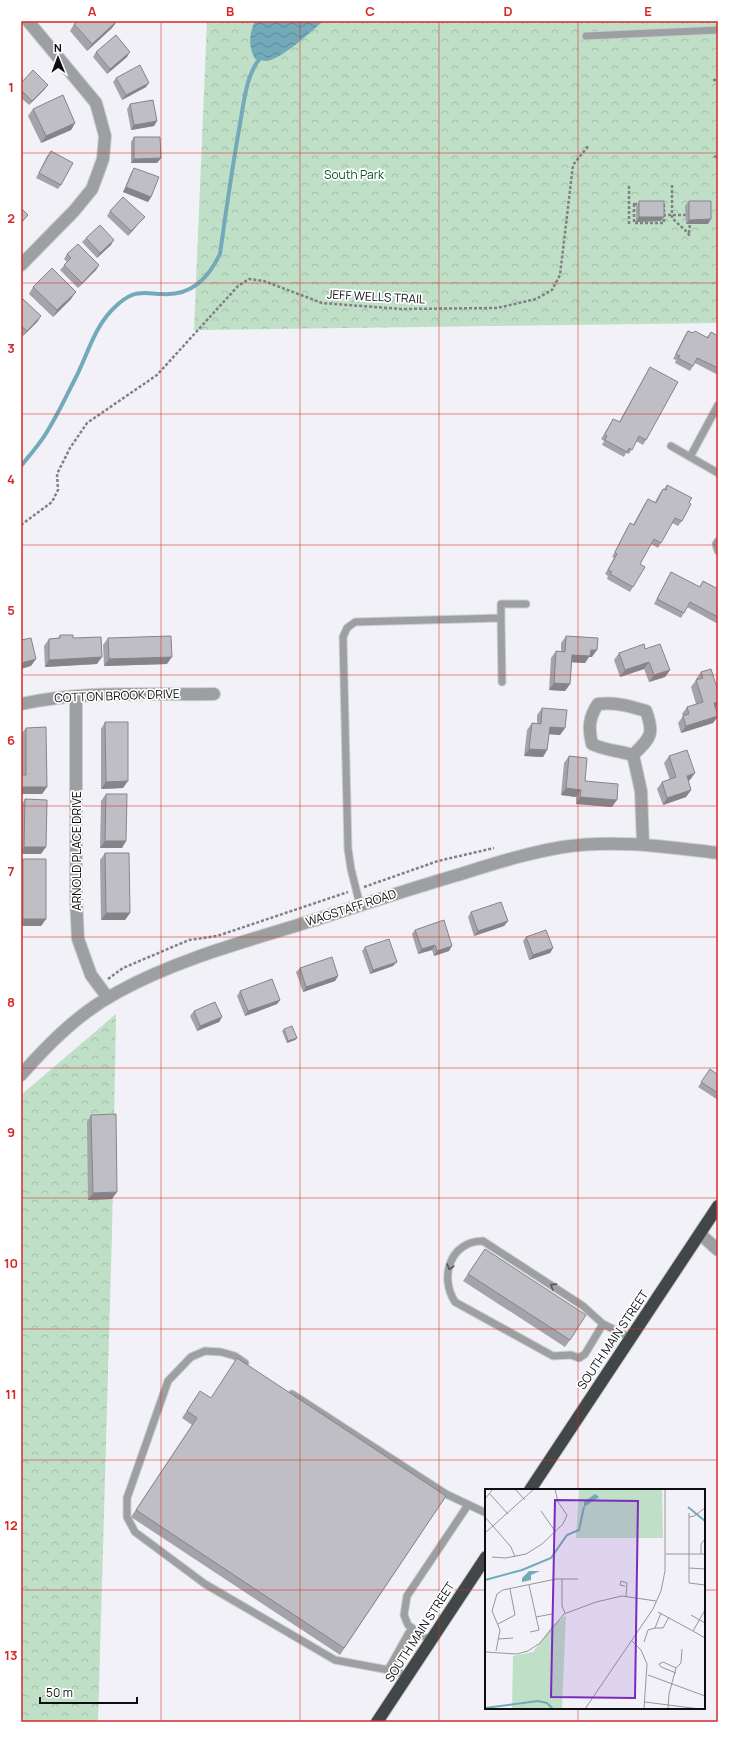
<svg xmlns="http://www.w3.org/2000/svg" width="739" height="1743" font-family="Manrope,sans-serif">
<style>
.park{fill:url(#park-crowns)}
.water{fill:url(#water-waves)}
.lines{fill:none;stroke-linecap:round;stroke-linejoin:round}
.stream{stroke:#73aaba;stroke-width:4}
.lane-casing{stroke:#cdcdd2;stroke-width:9}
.street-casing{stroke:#cdcdd2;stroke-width:14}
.highway-casing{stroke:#cdcdd2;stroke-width:14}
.path{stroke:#818085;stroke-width:2.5;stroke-dasharray:3 2;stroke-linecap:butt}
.lane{stroke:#9da0a0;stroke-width:7}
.street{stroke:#9da0a0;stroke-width:12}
.highway{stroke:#414747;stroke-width:12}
.wall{fill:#a3a3a9}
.shaded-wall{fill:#858589}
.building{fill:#bebec4;stroke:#858589}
.oneway{stroke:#565658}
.grid{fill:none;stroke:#d62828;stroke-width:1;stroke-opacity:0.55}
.labels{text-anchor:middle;stroke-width:3.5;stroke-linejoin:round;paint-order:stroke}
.park-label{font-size:12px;fill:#0c512b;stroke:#fff}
.street-label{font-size:12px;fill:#0e0d10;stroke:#fff}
.inset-river{fill:none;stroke:#73aaba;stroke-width:2}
.inset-road{fill:none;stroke:#96969b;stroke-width:1}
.view{fill:#7b2cbf;fill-opacity:0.15;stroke:#7b2cbf;stroke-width:2}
.inset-edge{fill:none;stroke:#0e0d10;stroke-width:2}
.neatline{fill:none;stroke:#d62828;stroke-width:1.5}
.grid-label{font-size:13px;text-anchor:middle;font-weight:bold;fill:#d62828}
</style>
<defs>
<pattern id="park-crowns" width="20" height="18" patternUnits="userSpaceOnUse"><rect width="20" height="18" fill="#bfdfc7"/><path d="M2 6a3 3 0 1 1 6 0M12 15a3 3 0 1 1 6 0" fill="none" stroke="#a3beaa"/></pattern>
<pattern id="water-waves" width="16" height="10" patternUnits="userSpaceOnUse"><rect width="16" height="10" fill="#73aaba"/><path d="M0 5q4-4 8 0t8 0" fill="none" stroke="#5d8996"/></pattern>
</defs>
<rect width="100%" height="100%" fill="#f1f1f7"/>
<path class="park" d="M207,21H718V323L194,330Z
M116,1014L112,1232L98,1722H21V1095Z"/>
<path class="water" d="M255,21H323C312,31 282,59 267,61C263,61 258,59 255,59C248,46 249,34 255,21Z"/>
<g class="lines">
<path class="stream" d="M21,466C29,456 38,446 45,435C56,418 65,399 74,381C87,357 94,326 115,307C119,303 127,297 132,295C142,291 152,294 162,294C191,296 208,279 220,254C226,211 232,168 240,124C244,102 246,73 262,56"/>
<g class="lane-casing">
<path id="lane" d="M586,36L718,30
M671,446L718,473
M690,457L718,405
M718,541L716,544L718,551
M501,618V604H526
M360,905L351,869L348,849L343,637L347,628L355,622L501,618L502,682
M603,1324L585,1354L579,1358L571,1355L553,1356L455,1302C439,1277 450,1241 483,1241L583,1306L603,1324L631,1338
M245,1363L235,1356L221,1352L205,1351L191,1357L168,1381L127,1498V1517L135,1532L205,1584L335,1660L394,1671L407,1676
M292,1394L446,1494L486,1513
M430,1641L408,1625L404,1615L407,1596L468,1505
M388,1670L411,1629"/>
</g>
<g class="street-casing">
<path id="street" d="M21,265L74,211L92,189L103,159L105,136L96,103L28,21
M76,696V899L78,939L91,975L108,998
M21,704C83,690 151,695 214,694
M633,755C619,751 604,750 592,744C588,728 589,717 598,704C615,702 630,706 646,711C655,735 650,738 633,755L641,791L643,844
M21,1075C49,1043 80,1012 118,992C181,957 255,939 324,917C367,903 410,889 454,876C490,865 526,853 563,847C615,839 667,847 718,853
M700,1234L718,1250"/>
</g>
<g class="highway-casing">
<path id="highway" d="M530,1490L718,1206
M377,1722L486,1557"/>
</g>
<path class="path" d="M713,80H718
M714,156L718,158
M672,185V218L688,233L690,237
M629,186V225
M634,204H664V223H634Z
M663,215H686
M689,233L690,224
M21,525L52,502L58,490L57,474L70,448L87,423L157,375L238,286L249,279L264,281L322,303L401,309L497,308L536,299L552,290L560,275L573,165L589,145
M364,887L438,861L494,848
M108,979L123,968L189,940L217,936L348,892"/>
<use href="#lane" class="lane"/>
<use href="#street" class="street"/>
<use href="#highway" class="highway"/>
</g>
<path class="wall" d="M117,21L112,28L87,51L70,31L74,24Z
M96,52L127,57L107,74L93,57Z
M116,78L146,87L122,100L113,82Z
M21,83L45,89L29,105L21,98Z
M130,104L157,121L154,126L131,130L127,109Z
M33,109L75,123L71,130L41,143L28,116Z
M134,137L161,158L157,163H131V142Z
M51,151L61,185L58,189L36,178L47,156Z
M134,168L151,197L148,202L123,192L131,173Z
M639,201L661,221L636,222V206Z
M689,201L708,224H686L685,206Z
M110,211L141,221L128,236L107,216Z
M86,238L111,245L97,258L82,242Z
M67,254L99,265L96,270L78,288L60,270L67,262L64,259Z
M33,287L71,299L53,317L29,294Z
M21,301L38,321L23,336L21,334Z
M688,331L693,333L707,337L711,332L718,336V375L695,363L690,371L675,363L676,360L673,359L685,335Z
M650,367L646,440L643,445L636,441L629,454L626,453L624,457L602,445L604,441L601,439L613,419L619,422L647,372Z
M667,485L689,502L682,521L678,526L672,523L658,548L651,544L640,564L633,587L630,592L607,579L608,576L605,574L614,558L612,557L627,528L630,523L633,525L645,503L648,499L655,502L660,493L663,489H664Z
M671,572L699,587L703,581L718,589V624L687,607L681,618L654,604L668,577Z
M60,635L73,638L97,664L45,667L44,646L49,639L58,638Z
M566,636L592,657H589L585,663L572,662L570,684L565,691L549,690L551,658L556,651H561V643Z
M108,638L167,664L104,666L103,645Z
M645,649L670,670L665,677L649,682L644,669L620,677L614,660L619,653Z
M701,672L718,691V705L715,708L718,716L713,723L681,733L678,723L683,716L682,714L687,707L696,704L691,687L696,680V679Z
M542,708L565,728L560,735L549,734L547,750L543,757L524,756L527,730L532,723H537V715Z
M105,722L123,788L101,789V729Z
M26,728L47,787L42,794H21V734Z
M569,756L585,781L612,807L576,804V797L561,795L564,763Z
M669,756L690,780L688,781L691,790L686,797L663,805L657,789L662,782L670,780L664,763Z
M106,794L126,841L122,848H100L101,801Z
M25,799L41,854H21V805Z
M105,853L130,913L125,920H101L100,860Z
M23,859L46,919L41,926H21V862Z
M471,912L508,921L504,926L474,936L468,917Z
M415,930L449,951L434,956L432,950L418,954L412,934Z
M526,937L553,948L550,953L529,960L523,941Z
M365,947L393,966L370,974L362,951Z
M300,968L338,976L335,981L303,992L296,972Z
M240,991L280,1000L277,1004L245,1016L237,996Z
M194,1011L222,1017L219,1022L197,1031L190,1016Z
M284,1029L297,1038L295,1040L287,1043L282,1031Z
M710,1069L718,1075V1100L698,1087Z
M91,1115L112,1199L88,1200L87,1122Z
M485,1249L570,1340L565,1347L463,1281Z
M195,1398H210L446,1496L340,1655L131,1517L192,1425L182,1418Z"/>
<path class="shaded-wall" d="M117,21L112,28L87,51L92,44Z
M130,52L127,57L107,74L110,69Z
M149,83L146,87L122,100L126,95Z
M48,85L45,89L29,105L32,101Z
M157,121L154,126L131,130L134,125Z
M75,123L71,130L41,143L46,136Z
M161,158L157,163H131L134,159Z
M126,187L151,197L148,202L123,192Z
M145,217L141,221L128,236L131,231Z
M639,217H664L661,221L636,222Z
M711,219L708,224H686L689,220Z
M114,240L111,245L97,258L100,253Z
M99,265L96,270L78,288L82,283Z
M76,292L71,299L53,317L57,310Z
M41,316L38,321L23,336L27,331Z
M591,650H597L592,657H589L585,663L567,662L572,655Z
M102,657L97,664L45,667L49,660Z
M172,657L167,664L104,666L109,659Z
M36,659L31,666L21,669V663Z
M649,662L644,669L620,677L625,670Z
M670,670L665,677L649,682L654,675Z
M554,683L570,684L565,691L549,690Z
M718,702V705L716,708L709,710L714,703Z
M718,716L713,723L681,733L686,726Z
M550,727L565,728L560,735L545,734Z
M529,749L547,750L543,757L524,756Z
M695,773L690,780L682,783L687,776Z
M128,781L123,788L101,789L106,782Z
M21,787H47L42,794H21Z
M566,788L581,790L576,797L561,795Z
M691,790L686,797L663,805L667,798Z
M580,797L617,800L612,807L576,804Z
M105,841H126L122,848H100Z
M24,847H46L41,854H21V852Z
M106,913H130L125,920H101Z
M23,919H46L41,926H21V922Z
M508,921L504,926L474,936L478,931Z
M435,945L432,950L418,954L422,949Z
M452,946L449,951L434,956L437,951Z
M553,948L550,953L529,960L533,955Z
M397,962L393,966L370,974L373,970Z
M338,976L335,981L303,992L306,987Z
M280,1000L277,1004L245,1016L248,1011Z
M222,1017L219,1022L197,1031L200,1026Z
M297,1038L295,1040L287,1043L288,1041Z
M117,1192L112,1199L88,1200L93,1193Z"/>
<path class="building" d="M78,21H117L92,44L74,24Z
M116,35L130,52L110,69L96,52Z
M140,65L149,83L126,95L116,78Z
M33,70L48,85L32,101L21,90V83Z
M63,95L75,123L46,136L33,109Z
M153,100L157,121L134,125L130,104Z
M134,137H160L161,158L134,159Z
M51,151L73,163L61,185L39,173Z
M134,168L159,177L151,197L126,187Z
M123,197L145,217L131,231L110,211Z
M639,201H664V217H639Z
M689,201H711V219L689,220Z
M21,208L28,215L21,223Z
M100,225L114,240L100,253L86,238Z
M78,244L99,265L82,283L64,265L71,258L67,254Z
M52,268L76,292L57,310L33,287Z
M23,299L41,316L27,331L21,326V301Z
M688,331L693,333L695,331L708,338L711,332L718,336V368L697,358L693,366L678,358L680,356L676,354Z
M650,367L678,382L646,440L639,436L632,450L629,448L627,452L605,440L607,436L605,434L613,419L620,422Z
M667,485L692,498L689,502L691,504L682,521L675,518L661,543L654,539L640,564L645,567L633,587L610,574L612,572L608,570L617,554L615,552L630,523L634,525L648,499L656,503L663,489L666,490Z
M671,572L700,587L703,581L718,589V617L690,602L684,613L657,599Z
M60,635H73V638L101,637L102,657L49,660V639L60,638Z
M171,636L172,657L109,659L108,638Z
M566,636L598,638L597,650H591L590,656L572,655L570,684L554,683L556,651L565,652Z
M31,638L36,659L21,663V640Z
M644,644L645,649L660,644L670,670L654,675L649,662L625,670L619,653Z
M711,669L718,691V702L714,703L718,716L686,726L683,716L689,714L687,707L703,702L696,680L703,678L701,672Z
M542,708L567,710L565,728L550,727L547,750L529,749L532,723L541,724Z
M105,722H128V781L106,782Z
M46,727L47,787H21V775H26V728Z
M687,750L695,773L687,776L691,790L667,798L662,782L676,777L669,756Z
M569,756L587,758L585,781L618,784L617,800L580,797L581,790L566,788Z
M106,794H127L126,841H105Z
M25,799L47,800L46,847H24Z
M105,853H129L130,913H106Z
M23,859H46V919H23Z
M501,902L508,921L478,931L471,912Z
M444,920L452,946L437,951L435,945L422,949L415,930Z
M546,930L553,948L533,955L526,937Z
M389,939L397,962L373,970L365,947Z
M332,957L338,976L306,987L300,968Z
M272,979L280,1000L248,1011L240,991Z
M215,1002L222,1017L200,1026L194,1011Z
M292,1026L297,1038L288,1041L284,1029Z
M710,1069L718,1075V1093L701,1082Z
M116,1114L117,1192L93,1193L91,1115Z
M485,1249L586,1315L570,1340L468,1274Z
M237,1358L446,1496L344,1648L136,1510L197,1418L187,1411L200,1391L211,1398Z"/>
<defs><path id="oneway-chevron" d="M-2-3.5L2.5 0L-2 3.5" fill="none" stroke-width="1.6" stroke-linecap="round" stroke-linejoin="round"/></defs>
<g class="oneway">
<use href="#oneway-chevron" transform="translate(450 1267) rotate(106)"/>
<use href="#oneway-chevron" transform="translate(553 1286) rotate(-147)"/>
</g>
<path class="grid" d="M161,21V1722M300,21V1722M439,21V1722M578,21V1490M21,153H718M21,283H718M21,414H718M21,545H718M21,675H718M21,806H718M21,937H718M21,1068H718M21,1198H718M21,1329H718M21,1460H718M21,1590H486M704,1590H718M578,1708V1722"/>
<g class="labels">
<g class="park-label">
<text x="354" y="179">South Park</text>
</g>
<g class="street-label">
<text transform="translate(376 297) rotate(3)" y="4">JEFF WELLS TRAIL</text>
<text transform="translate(117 696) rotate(-2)" y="4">COTTON BROOK DRIVE</text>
<text transform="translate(77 851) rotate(-90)" y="4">ARNOLD PLACE DRIVE</text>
<text transform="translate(351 908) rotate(-18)" y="4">WAGSTAFF ROAD</text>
<text transform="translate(613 1340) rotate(-56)" y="4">SOUTH MAIN STREET</text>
<text transform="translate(420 1632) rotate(-57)" y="4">SOUTH MAIN STREET</text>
</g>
</g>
<g transform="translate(485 1489)">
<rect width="220" height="220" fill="#f1f1f7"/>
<path d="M94,0H177L178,49H91ZM81,126L77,220H27L28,167L48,163L67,137Z" fill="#bfdfc7"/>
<path d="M110,5L114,8L99,18V13ZM44,82H55L46,86V91L37,93V89Z" fill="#73aaba"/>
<path class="inset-river" d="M203,18L220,32M0,91L37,81L66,69L82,46L94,41L99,18M0,219L53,212L62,214L68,220"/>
<path class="inset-road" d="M30,0L40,11M4,4L23,25M0,10L8,0M56,22L70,42M204,24V94L220,96M0,28L26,58L30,68M204,28L209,27L220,19M0,44L49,0M181,65H220M216,65V55L220,50M7,68L21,69L41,65L57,55L78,35L82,26L73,13L70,0M204,79L220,80M77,90V117L80,124M44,96L54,141L45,143M140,97L135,96L136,92L142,94L141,107M220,121L208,142L220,149M173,123L208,142M176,124L170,139H178L184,128M206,126L220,134M51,128L67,125M13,135L30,126L25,100M13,150L28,149M147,152L156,161L162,175L159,220M159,153L163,141L170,139M11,162L15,141L7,122L12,105L18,101L71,90H93M0,163L32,165L43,162L55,154L79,125L111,113L137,107L171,112M191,184L176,178L174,175L178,173L191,179M163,186L220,207M160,213L215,220M100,220L168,120L176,102L180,82V0M183,220L184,205L191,179L196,174L197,160"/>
<path class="view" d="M70,11L153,12L150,209L66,208Z"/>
<rect width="220" height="220" class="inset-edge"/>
</g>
<rect width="739" height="1743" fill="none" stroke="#ffffff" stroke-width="44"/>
<g transform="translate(58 58) rotate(359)" stroke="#ffffff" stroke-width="3" paint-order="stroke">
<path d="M0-3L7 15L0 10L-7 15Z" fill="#0e0d10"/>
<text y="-6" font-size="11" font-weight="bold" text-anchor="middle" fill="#0e0d10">N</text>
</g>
<path d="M40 1697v6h97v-6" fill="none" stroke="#0e0d10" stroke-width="2"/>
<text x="46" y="1697" font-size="12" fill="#0e0d10" stroke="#ffffff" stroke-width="3" paint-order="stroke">50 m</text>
<rect x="22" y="22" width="695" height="1699" class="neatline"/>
<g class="grid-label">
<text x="92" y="16">A</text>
<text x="230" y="16">B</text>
<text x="370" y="16">C</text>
<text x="508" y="16">D</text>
<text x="648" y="16">E</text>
<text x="11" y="92">1</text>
<text x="11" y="223">2</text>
<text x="11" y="353">3</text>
<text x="11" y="484">4</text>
<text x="11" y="615">5</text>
<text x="11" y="745">6</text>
<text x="11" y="876">7</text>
<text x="11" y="1007">8</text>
<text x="11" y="1137">9</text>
<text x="11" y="1268">10</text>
<text x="11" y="1399">11</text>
<text x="11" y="1530">12</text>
<text x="11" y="1660">13</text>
</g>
</svg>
